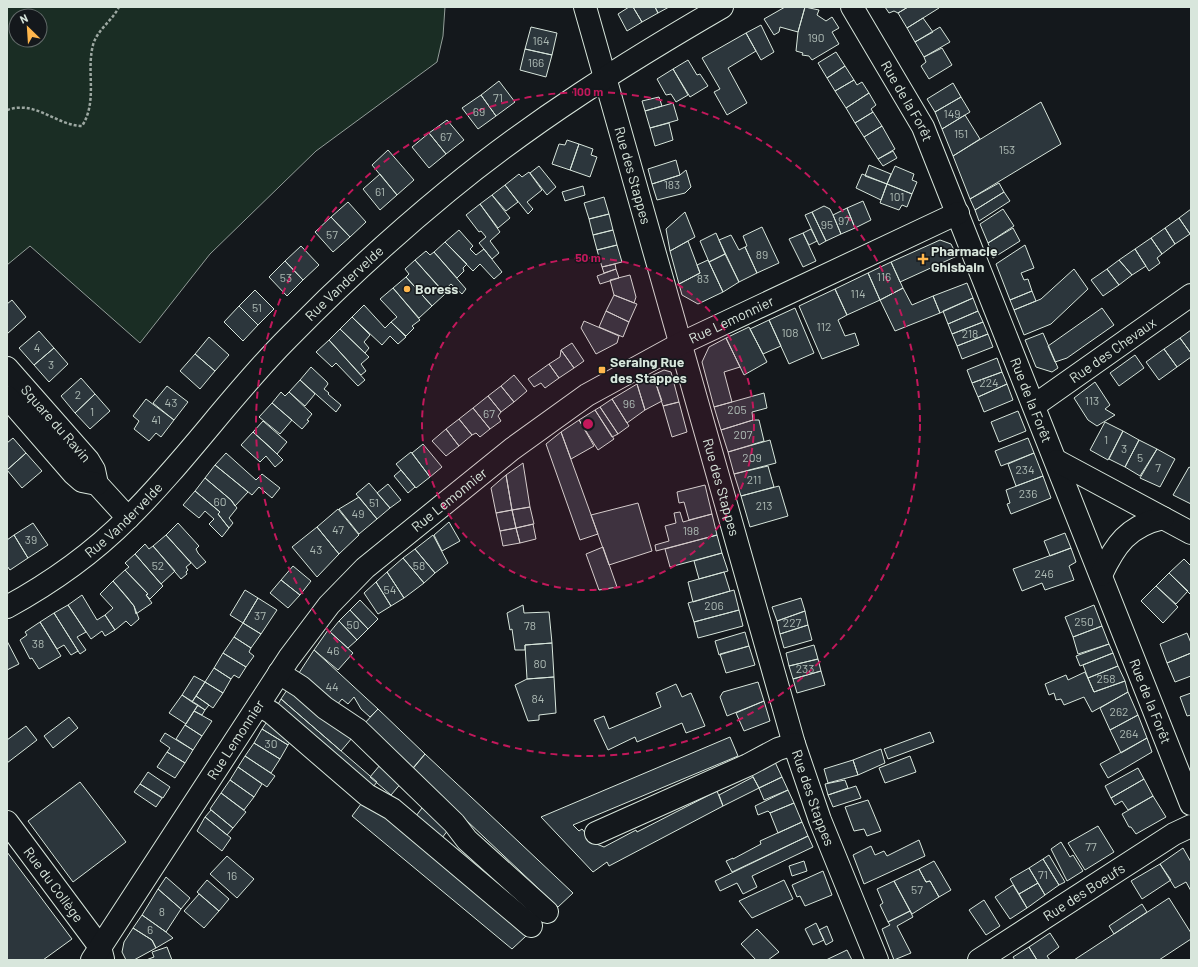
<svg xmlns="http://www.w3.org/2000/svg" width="1198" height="967" font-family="Barlow,sans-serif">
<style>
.green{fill:#1a2d24;stroke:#939e99;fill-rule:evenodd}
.building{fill:#2c363c;stroke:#d8e6dc}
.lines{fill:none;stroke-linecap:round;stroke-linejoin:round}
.minor-casing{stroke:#d8e6dc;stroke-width:24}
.path{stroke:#9da8a2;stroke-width:2.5;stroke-dasharray:3 2;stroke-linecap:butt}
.minor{stroke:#14181c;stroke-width:22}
.ring{fill:none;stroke:#c2185b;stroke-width:2;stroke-dasharray:7 5}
.poi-dot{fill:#ffb74d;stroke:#14181c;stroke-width:1.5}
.labels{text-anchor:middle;stroke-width:3;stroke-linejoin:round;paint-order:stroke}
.number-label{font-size:12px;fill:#adbab4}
.street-label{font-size:14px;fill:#d8e6dc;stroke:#14181c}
.poi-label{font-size:14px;font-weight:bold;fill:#d8e6dc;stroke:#14181c;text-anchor:start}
.centre{fill:#c2185b;stroke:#14181c;stroke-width:2}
.ring-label{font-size:12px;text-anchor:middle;font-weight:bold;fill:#c2185b;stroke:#14181c;stroke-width:3;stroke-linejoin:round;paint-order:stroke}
</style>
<rect width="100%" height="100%" fill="#14181c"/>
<path class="green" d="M7,7H445L443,36L437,62L316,151L210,254L140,343L30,246L7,265ZM16,16H40V40H16Z"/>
<path class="building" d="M629,7H633L642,22L627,31L618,14Z
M633,7H655L658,13L642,22Z
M655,7H669L658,13Z
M785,7H805L798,32L780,27L779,32L774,35L764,19Z
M805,7L819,10L817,15L826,21L832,17L839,28L832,32L839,44L812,60L809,56L802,55L803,53L796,51L798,32Z
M885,7H908L898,13L894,11L889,13Z
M908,7H939V8L907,28L898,13Z
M923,18L933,32L915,42L907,28Z
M761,25L774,52L761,60L746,33Z
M531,27L557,33L552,55L525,49Z
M940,27L950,42L924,57L915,42Z
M746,33L756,51L728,68L747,103L727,115L714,92L720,89L702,58Z
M942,48L952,65L929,79L921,66L926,62L924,57Z
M525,49L552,55L546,77L520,70Z
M836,52L845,66L827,78L818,63Z
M688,60L697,75L700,74L708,86L690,97L673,69Z
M845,66L854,80L835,91L827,78Z
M673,69L688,95L676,102L671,94L666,95L657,79Z
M854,80L857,85L862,82L869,93L846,108L835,91Z
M499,81L515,102L496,116L481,95Z
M953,83L961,97L935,112L927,99Z
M869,93L876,105L871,109L873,112L855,123L846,108Z
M481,95L496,116L478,129L462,108Z
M659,97L662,106L645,111L642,101Z
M961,97L970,112L942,129L935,112Z
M1041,102L1061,144L970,199L953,156Z
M673,103L678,120L650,128L645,111Z
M873,112L882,126L864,137L855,123Z
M965,115L980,139L953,156L942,129Z
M447,120L464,140L446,154L429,133Z
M669,123L673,140L655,146L650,128Z
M882,126L895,149L878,159L864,137Z
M429,133L446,154L429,168L412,147Z
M567,140L579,144L570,170L552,164L559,144L565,145Z
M579,144L593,149L591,155L597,157L590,177L570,170Z
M388,150L414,180L397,195L372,165Z
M893,151L897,158L883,166L878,159Z
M676,160L680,175L652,184L648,169Z
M869,165L891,174L887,184L865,176Z
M539,166L556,187L547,195L530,173Z
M895,166L914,174L912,180L917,182L912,194L887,184Z
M686,170L691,187L685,193L657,200L652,184L680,175Z
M529,172L542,190L527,202L533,209L528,214L505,185L519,174L522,177Z
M380,174L397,195L380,210L363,189Z
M862,174L887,184L881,200L856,188Z
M999,183L1004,192L975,210L970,199Z
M887,184L912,194L907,207L902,205L899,210L880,203Z
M505,185L518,202L506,211L492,195Z
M583,186L585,195L565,201L562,192Z
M1004,192L1010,201L979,221L975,210Z
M492,195L510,218L498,228L480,204Z
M604,197L609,214L589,219L584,203Z
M863,201L871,220L855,228L847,208Z
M348,202L366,222L350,237L331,217Z
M480,204L500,232L490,241L499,253L492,259L479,243L486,237L481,231L479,232L466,215Z
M824,206L830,209L833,215L841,234L826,241L812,212Z
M847,208L855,228L841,234L833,215Z
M1003,209L1014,226L988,243L980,224Z
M1191,209V233L1190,234L1179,218Z
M685,212L695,237L670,251L666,229Z
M812,212L826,241L819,245L805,215Z
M609,214L613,230L593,235L589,219Z
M331,217L350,237L333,252L315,232Z
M1179,218L1190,234L1175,244L1165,228Z
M762,227L779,263L757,273L745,247L747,246L743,236Z
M1013,228L1020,241L993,258L988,243Z
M1165,228L1175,244L1162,254L1151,238Z
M811,229L817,241L809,245L803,233Z
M459,230L473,246L470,249L476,255L484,249L502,272L494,279L480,264L473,271L445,242Z
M613,230L617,245L597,250L593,235Z
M716,233L725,254L709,262L700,241Z
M803,233L816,261L803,267L789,239Z
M731,235L739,250L745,247L757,273L739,282L719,240Z
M1151,238L1162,254L1157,258L1160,263L1149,271L1135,249Z
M940,240L951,244L957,256L900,282L891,262Z
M688,241L700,273L679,284L670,251Z
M445,242L467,264L463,268L464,271L457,278L434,252Z
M617,245L622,262L602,267L597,250Z
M1025,245L1034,268L1021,273L1024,280L1028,279L1032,291L1010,300L996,264Z
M301,246L319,265L303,280L285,261Z
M1135,249L1146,266L1132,275L1119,260Z
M426,251L430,255L434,252L466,289L462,294L451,284L443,291L415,260Z
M725,254L739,282L723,292L709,262Z
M415,260L445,294L432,306L406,277L409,274L405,269Z
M708,260L723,292L698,304L682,295L679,284L700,273L697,265Z
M1119,260L1132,275L1119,285L1107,269Z
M285,261L303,280L287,296L269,277Z
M891,262L903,288L880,300L868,273Z
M615,264L616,269L604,273L602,267Z
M616,269L619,278L600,284L597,276Z
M1074,269L1088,289L1051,324L1024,335L1014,310L1041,299Z
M1107,269L1119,285L1103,296L1091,280Z
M868,273L880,300L847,315L835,289Z
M630,275L636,297L634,303L614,295L610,280Z
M406,277L432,306L419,318L393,288Z
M967,283L973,298L940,313L933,296Z
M393,288L420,320L412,326L414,328L406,336L391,322L397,317L380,299Z
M903,288L912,305L933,296L940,313L895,331L880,300Z
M835,289L847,315L838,320L845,336L855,333L859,345L822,359L799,306Z
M255,290L274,309L258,325L239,306Z
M1032,291L1036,301L1014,310L1010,300Z
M614,295L637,304L629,322L606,311Z
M973,298L978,311L948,324L943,311Z
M12,300L26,317L7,334V304Z
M364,305L385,328L391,322L406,337L398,344L390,336L382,345L352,317Z
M239,306L258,325L243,341L224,322Z
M795,308L814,353L789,364L769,320Z
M1102,308L1114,325L1067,358L1055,362L1048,346Z
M606,311L629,322L623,337L599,327Z
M978,311L983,322L952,334L948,324Z
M352,317L370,335L364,342L369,348L365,353L340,329Z
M769,320L781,346L763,354L750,329Z
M584,321L619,336L617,343L596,354L581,328Z
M983,322L988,334L957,346L952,334Z
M749,327L767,362L744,375L726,338Z
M340,329L369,357L361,364L366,371L361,375L329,340Z
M1191,330V353L1180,338Z
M39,331L54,348L34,365L19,348Z
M1043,333L1058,368L1052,372L1036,367L1025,340Z
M988,334L993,347L962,359L957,346Z
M209,337L229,355L215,371L195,354Z
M726,338L740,367L724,372L732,402L714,407L702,362L709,347Z
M1180,338L1191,353V357L1177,367L1164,349Z
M329,340L365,380L358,386L336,363L332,367L316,352Z
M572,343L584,361L574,368L561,350Z
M54,348L68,364L49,382L34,365Z
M1164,349L1177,367L1159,380L1146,362Z
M561,350L574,368L559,378L549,364L560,357Z
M195,354L215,371L200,389L180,371Z
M1135,355L1144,368L1119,386L1110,373Z
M997,358L1002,372L972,383L967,370Z
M549,364L559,378L545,388L541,383L534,387L528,379Z
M311,367L327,382L328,384L324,389L329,393L328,394L341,405L336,412L300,380Z
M664,370L671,372L679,402L663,406L653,375Z
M1002,372L1007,384L978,397L972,383Z
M514,375L527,391L514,402L501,386Z
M653,375L662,401L645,410L637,384Z
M81,378L95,394L75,413L61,396Z
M300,380L315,394L305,406L289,392Z
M1095,382L1110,405L1105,409L1115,415L1097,426L1088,420L1074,398Z
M637,384L645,410L627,423L612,399Z
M1007,384L1013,400L984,412L978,397Z
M167,386L188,402L174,420L153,403Z
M501,386L514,402L501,412L488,396Z
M281,392L285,396L289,392L312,414L307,420L309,421L302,429L272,403Z
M764,393L767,408L752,412L753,420L721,430L714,407Z
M95,394L110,411L90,429L75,413Z
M488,396L501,412L498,416L501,421L490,429L473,408Z
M146,399L174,420L161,437L156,433L149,441L134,429L139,421L133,416Z
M612,399L629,426L618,434L600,407Z
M679,402L687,432L672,437L663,406Z
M272,403L292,420L280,434L259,417Z
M600,407L618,434L612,437L595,410Z
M473,408L490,429L480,437L476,433L472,435L459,419Z
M595,410L614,439L598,450L579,420Z
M1018,411L1026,431L999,442L991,422Z
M459,419L472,435L459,446L446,429Z
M579,420L594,446L571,459L561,432Z
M753,420H759L764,441L728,452L721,430Z
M263,421L287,442L277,454L253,432Z
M1105,422L1123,431L1108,460L1090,450Z
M446,429L459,446L446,456L432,441Z
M1123,431L1139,440L1125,467L1109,459Z
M253,432L270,447L283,460L275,467L266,456L260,462L241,445Z
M561,432L598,534L580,540L546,444Z
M13,438L26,453L7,470V443Z
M1028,438L1034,453L1001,466L995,451Z
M770,440L776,463L734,474L728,452Z
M1139,440L1157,449L1140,476L1125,467Z
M423,444L442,467L430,477L412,453Z
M1157,449L1175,459L1160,487L1140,478Z
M411,452L430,477L416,488L396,464Z
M26,453L42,471L22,488L7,470Z
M226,453L256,480L262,474L280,488L272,498L259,487L252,495L215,465Z
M1034,453L1043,476L1016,486L1008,464Z
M523,463L530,507L512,510L506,475Z
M215,465L248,492L235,506L231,500L205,478Z
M768,466L774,487L741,496L734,474Z
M1189,467L1191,468V504L1173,495Z
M401,470L415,487L408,493L394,476Z
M506,475L512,510L496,513L491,488Z
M1043,476L1051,498L1011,514L1007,504L1010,503L1006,490Z
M205,478L231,500L237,508L229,518L233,523L229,528L218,514L220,512L195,491Z
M369,483L390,508L377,519L356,494Z
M388,484L401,500L390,508L377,493Z
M705,485L712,514L689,520L684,502L679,503L677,492Z
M779,486L788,516L750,527L741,496Z
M195,491L220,512L218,514L229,528L222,537L209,524L214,519L205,511L199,518L183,505Z
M359,497L377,519L359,534L339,509Z
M638,503L652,551L609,565L591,515Z
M530,507L534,524L516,528L512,510Z
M338,509L359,535L339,554L317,527Z
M512,510L516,528L500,531L496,513Z
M680,512L683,522L712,514L717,535L656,551L655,545L669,541L665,526L676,523L674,513Z
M449,522L460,541L442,551L434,535Z
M33,523L48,545L28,558L14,535Z
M178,523L199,546L196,549L198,553L206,562L197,569L166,535Z
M533,524L536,539L520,543L516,528Z
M317,527L339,554L317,577L292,547Z
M516,528L520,543L503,546L500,531Z
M1065,533L1071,548L1050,556L1044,541Z
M14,535L28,558L10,570L7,566V540Z
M166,535L191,563L186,567L188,570L186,572L187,574L181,579L153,546Z
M433,535L448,563L435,573L415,549Z
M717,535L722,553L670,567L665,549Z
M145,544L149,549L153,546L175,571L161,584L135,554Z
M603,547L617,587L599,590L586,554Z
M1071,548L1076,562L1069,566L1074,580L1045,590L1042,583L1022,591L1013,569Z
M415,549L435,573L424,583L403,558Z
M722,553L728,571L699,579L694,561Z
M135,554L163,586L150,599L146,595L148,594L125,570L129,567L125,563Z
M403,558L424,583L404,598L387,572Z
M1184,559L1191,566V595L1169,573Z
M293,566L311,581L300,595L281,580Z
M125,570L148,594L146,595L152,603L136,614L134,606L127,597L113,581Z
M387,572L404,598L391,606L376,582Z
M724,572L730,591L693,602L688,582Z
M1169,573L1188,591L1176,604L1156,586Z
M281,580L300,595L288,608L270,593Z
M113,581L134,606L139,619L131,626L126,621L115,630L105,615L113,608L100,594Z
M376,582L391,606L378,614L364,593Z
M1156,586L1178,607L1163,623L1141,601Z
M245,590L258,598L243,623L230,615Z
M734,590L739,610L694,622L688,603Z
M82,595L97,620L105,615L115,630L105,636L102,631L91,639L68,605Z
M258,598L277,610L261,634L243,623Z
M801,598L805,611L777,621L772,607Z
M360,600L378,619L368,629L350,610Z
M68,605L86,632L77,637L86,650L80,654L54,613Z
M523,605L524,613L549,612L552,643L525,645V650H515L512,629L510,630L507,613Z
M1094,605L1102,626L1073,637L1065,617Z
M350,610L368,629L357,640L339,621Z
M739,610L743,626L698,638L694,622Z
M805,611L808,625L780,634L777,621Z
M54,613L78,651L71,655L64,645L57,649L40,622Z
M339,621L357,640L348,648L330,632Z
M40,622L61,656L39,669L32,658L30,659L20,640L27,635L25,632Z
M243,623L261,634L251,648L234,637Z
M808,625L812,640L784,648L780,634Z
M1102,626L1109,644L1078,654L1073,637Z
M328,630L353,653L338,670L314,650Z
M745,632L749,646L719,655L715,641Z
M1187,633L1191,643V653L1167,663L1160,644Z
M234,637L251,648L249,652L254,656L246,667L223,653Z
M7,641L19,664L7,670Z
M552,643L554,677L527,679L525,645Z
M1109,644L1113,653L1080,666L1076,656Z
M814,645L818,659L789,666L786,653Z
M749,646L755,665L726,673L720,654Z
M314,650L378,709L370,717L361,709L354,697L348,704L342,699L336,706L297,676Z
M223,653L246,667L239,678L234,675L231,679L214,668Z
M1113,653L1118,666L1088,678L1083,665Z
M1191,653V676L1175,682L1167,663Z
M818,659L821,671L793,679L789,666Z
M1118,666L1125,681L1094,692L1088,678Z
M214,668L231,679L223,693L205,682Z
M821,671L825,685L797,693L793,679Z
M1085,672L1094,692L1125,681L1128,692L1092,712L1084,697L1064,705L1061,699L1056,700L1054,693L1049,695L1045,684L1066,675L1068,680Z
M194,676L205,682L192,702L182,695Z
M554,677L556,713L539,715V720L528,721L515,685L527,679Z
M205,682L223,693L213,708L196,696Z
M758,682L764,701L727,716L720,697L723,692Z
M676,684L682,697L691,693L705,726L686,733L682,723L637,742L635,737L608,750L594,720L604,716L609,729L661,707L656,693Z
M287,690L352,738L341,751L281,699Z
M1128,692L1138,715L1110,730L1100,708Z
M1191,693V715L1187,716L1180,697Z
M182,695L198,705L186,724L169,713Z
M196,696L209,705L205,710L192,702Z
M281,699L377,782L370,791L276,708Z
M764,701L770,721L744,731L736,713Z
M198,705L205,710L202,715L194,711Z
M378,709L425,754L411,771L363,725Z
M194,711L212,721L202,736L185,725Z
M1138,715L1147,738L1121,753L1110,730Z
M69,717L78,728L53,748L44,736Z
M268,720L293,738L288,745L262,729Z
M185,725L202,736L193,750L176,739Z
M26,726L37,740L7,763V740Z
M262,729L288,745L280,759L254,743Z
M930,732L934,742L888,759L884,749Z
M165,733L193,750L185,763L167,752L170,748L160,741Z
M730,737L738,756L573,825L579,831L582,829L594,843L604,847L636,830L637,832L717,791L723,806L609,866L607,862L593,872L541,817Z
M1147,738L1152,752L1108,778L1100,764Z
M254,743L280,759L271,773L245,756Z
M881,749L885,763L858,775L853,760Z
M167,752L185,763L175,778L157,767Z
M425,754L486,811L573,893L558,907L412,769Z
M245,756L275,776L267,787L238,767Z
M910,756L916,772L885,783L879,768Z
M853,760L858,775L828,783L824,769Z
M775,762L782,777L759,788L751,773Z
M380,765L403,781L391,795L370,777Z
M238,767L262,784L254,797L230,780Z
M1138,768L1144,779L1111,798L1105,786Z
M148,772L170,787L163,798L140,784Z
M753,777L759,788L723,806L719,795Z
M782,777L788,790L764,800L759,788Z
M1144,779L1153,796L1128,810L1122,801L1115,805L1111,798Z
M230,780L254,797L244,810L221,793Z
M845,780L848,788L828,795L825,784Z
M80,782L126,842L73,882L28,821Z
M140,784L162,798L156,807L134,792Z
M856,786L861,798L833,807L828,795Z
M788,790L794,803L770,813L768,811L758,815L755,806Z
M221,793L246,812L233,828L210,809Z
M1153,796L1166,817L1136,834L1131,827H1129L1122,814Z
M364,800L526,936L512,949L352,816Z
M868,800L881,831L867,836L864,829L854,831L845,807Z
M794,803L802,822L778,833L770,813Z
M422,808L448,830L442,838L416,816Z
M211,810L233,828L227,835L205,817Z
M205,817L231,838L222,851L197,831Z
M802,822L808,836L732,872L726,861L733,858V859L761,844L760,841Z
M1098,826L1114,852L1085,870L1068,843Z
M808,836L813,847L752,876L757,887L743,894L737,883L720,891L715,881Z
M919,840L925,856L864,884L853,855L871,846L875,855L884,851L887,856Z
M1061,842L1070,857L1073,855L1083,871L1067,881L1051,849Z
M1183,848L1191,862V891L1186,882L1175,888L1160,864Z
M7,852L72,939L43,960H7Z
M1049,855L1065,882L1059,885L1043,859Z
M227,856L254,879L237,898L210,874Z
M1043,859L1059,885L1045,895L1029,868Z
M804,861L807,871L792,876L789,866Z
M934,861L951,890L939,897L930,881L926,882L919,869Z
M1160,864L1171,880L1142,899L1131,881Z
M1029,868L1038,883L1019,894L1010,879Z
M919,869L926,882L930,881L939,897L912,914L894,881Z
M823,871L832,895L805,906L800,896L797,897L792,885Z
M166,877L190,898L181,909L158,889Z
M207,880L229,899L219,911L197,892Z
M784,880L793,899L752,918L739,901Z
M894,881L910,911L888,922L880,905L883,903L877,889Z
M1038,883L1045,895L1027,908L1019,894Z
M1013,885L1027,908L1010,919L995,897Z
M158,889L181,909L166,932L142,915Z
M199,894L219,911L204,928L184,911Z
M1169,898L1191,933V939L1159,960H1074Z
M984,900L1000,926L986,935L969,910Z
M1142,904L1147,912L1114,934L1109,926Z
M910,911L913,917L897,926L911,953L894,960L882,929L890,925L888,922Z
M142,915L166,932L173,938L156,948L152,940L133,928Z
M816,923L824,940L813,945L805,929Z
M827,926L833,941L826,945L819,930Z
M133,928L152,940L156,948L134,960H126L122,952L124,942Z
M757,929L779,952L768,960H756L741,944Z
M1050,933L1059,947L1047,956L1050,960H1037L1029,947Z
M167,947L172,960H146L154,957L152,952Z
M1029,947L1037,960H1015L1013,957Z
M847,950L852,960H826Z"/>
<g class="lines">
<g class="minor-casing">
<g id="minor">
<path id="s1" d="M585,7L794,744L820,820L877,960"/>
<path id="s2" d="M852,7L923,127L1191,804"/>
<path id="s3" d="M7,368L88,460L94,470L97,484L128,518"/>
<path d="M7,397L74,474L82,481L97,484"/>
<path id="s4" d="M1035,405L1191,295"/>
<path d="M1057,461L1191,533"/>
<path d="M1101,575C1115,545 1128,526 1163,518"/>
<path id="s5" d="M7,607C51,583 93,553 128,518C186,461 231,395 288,338C339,286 392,237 448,191C533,121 627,62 722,7"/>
<path d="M279,673L301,687L325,708L358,730L454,823L467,840L547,912"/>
<path d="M259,705L272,713L367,795L392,809L531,926"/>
<path id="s6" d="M7,822L100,947L103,959"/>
<path d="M596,833L748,765L778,749L794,744"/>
<path id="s7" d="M92,960L289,658L329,605L365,568L512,449L587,395L680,344L958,213"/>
<path id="s8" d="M979,960L1174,834L1191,826"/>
</g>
</g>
<path class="path" d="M7,110C36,100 55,125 82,126C98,101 86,72 93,45C97,30 112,21 119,7"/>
<use href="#minor" class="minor"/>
</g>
<circle cx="588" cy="424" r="166" fill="#c2185b" fill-opacity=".12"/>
<g class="ring">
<circle cx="588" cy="424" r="166"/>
<circle cx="588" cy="424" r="332"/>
</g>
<g class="poi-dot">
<path d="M921 253h4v4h4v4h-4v4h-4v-4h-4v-4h4z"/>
<circle cx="407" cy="289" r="4"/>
<rect x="598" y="366" width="8" height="8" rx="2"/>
</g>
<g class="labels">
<g class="number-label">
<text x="816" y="42">190</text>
<text x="541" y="45">164</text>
<text x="536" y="67">166</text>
<text x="498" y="102">71</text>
<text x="479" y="116">69</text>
<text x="952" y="118">149</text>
<text x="961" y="138">151</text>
<text x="446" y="141">67</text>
<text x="1007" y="154">153</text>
<text x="672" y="189">183</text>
<text x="380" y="196">61</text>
<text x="897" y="201">101</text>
<text x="844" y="225">97</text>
<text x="827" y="229">95</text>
<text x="332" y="239">57</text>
<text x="762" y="259">89</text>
<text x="884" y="281">116</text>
<text x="286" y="282">53</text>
<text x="703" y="283">83</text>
<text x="858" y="298">114</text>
<text x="257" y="312">51</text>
<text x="824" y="331">112</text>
<text x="790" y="337">108</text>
<text x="970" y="338">218</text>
<text x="37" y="352">4</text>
<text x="51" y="369">3</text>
<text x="989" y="387">224</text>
<text x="78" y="399">2</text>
<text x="1092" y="405">113</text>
<text x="171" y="407">43</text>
<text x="629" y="408">96</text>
<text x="737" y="414">205</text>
<text x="92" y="416">1</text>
<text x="489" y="418">67</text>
<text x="156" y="424">41</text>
<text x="743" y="439">207</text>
<text x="1106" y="444">1</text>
<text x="1124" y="453">3</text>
<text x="752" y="462">209</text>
<text x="1140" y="462">5</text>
<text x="1158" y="472">7</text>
<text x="1025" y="474">234</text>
<text x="754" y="484">211</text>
<text x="1028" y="498">236</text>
<text x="220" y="506">60</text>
<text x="374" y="507">51</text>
<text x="764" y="510">213</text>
<text x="358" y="518">49</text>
<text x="338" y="534">47</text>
<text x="691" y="535">198</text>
<text x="31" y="544">39</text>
<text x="316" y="554">43</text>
<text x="158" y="570">52</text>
<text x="419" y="570">58</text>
<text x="1044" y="578">246</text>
<text x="390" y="594">54</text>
<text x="714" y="610">206</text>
<text x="260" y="620">37</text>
<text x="1084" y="626">250</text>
<text x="792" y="627">227</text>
<text x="353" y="629">50</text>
<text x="530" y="630">78</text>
<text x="38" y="648">38</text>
<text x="333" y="655">46</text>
<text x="540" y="668">80</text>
<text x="805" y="673">233</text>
<text x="1106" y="683">258</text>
<text x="332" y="691">44</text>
<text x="538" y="703">84</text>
<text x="1119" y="716">262</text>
<text x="1129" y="738">264</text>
<text x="271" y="748">30</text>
<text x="1091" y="851">77</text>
<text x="1043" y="879">71</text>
<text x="232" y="880">16</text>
<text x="917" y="894">57</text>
<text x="162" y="916">8</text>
<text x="150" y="934">6</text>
</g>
<g class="street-label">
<text dy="5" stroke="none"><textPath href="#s2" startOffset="109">Rue de la Forêt</textPath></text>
<text dy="5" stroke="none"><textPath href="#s1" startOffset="175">Rue des Stappes</textPath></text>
<text dy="5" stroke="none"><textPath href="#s5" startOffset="470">Rue Vandervelde</textPath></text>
<text dy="5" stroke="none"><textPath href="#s7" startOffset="923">Rue Lemonnier</textPath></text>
<text dy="5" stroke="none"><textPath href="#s4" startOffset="95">Rue des Chevaux</textPath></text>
<text dy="5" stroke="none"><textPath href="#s2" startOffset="433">Rue de la Forêt</textPath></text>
<text dy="5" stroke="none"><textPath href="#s3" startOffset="74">Square du Ravin</textPath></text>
<text dy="5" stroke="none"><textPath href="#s1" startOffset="499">Rue des Stappes</textPath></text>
<text dy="5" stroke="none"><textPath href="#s7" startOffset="587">Rue Lemonnier</textPath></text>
<text dy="5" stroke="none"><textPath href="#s5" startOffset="146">Rue Vandervelde</textPath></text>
<text dy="5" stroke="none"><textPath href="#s2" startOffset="757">Rue de la Forêt</textPath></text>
<text dy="5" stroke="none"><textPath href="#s7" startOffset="263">Rue Lemonnier</textPath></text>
<text dy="5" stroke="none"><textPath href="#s1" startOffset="823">Rue des Stappes</textPath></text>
<text dy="5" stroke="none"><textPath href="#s6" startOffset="78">Rue du Collège</textPath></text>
<text dy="5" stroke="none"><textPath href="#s8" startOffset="125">Rue des Boeufs</textPath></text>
</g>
<g class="poi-label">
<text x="931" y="256">Pharmacie<tspan x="931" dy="16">Ghisbain</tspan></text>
<text x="415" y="294">Boress</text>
<text x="610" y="367">Seraing Rue<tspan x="610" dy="16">des Stappes</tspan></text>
</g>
</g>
<circle cx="588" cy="424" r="6" class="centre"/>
<g class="ring-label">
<text x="588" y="96">100 m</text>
<text x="588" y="262">50 m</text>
</g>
<rect width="1198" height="967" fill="none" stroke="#d8e6dc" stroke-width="16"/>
<g transform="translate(28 28) rotate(335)"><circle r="19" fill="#14181c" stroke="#626a69"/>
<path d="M0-3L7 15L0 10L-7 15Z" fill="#ffb74d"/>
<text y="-6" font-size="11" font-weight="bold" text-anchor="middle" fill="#d8e6dc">N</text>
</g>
</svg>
